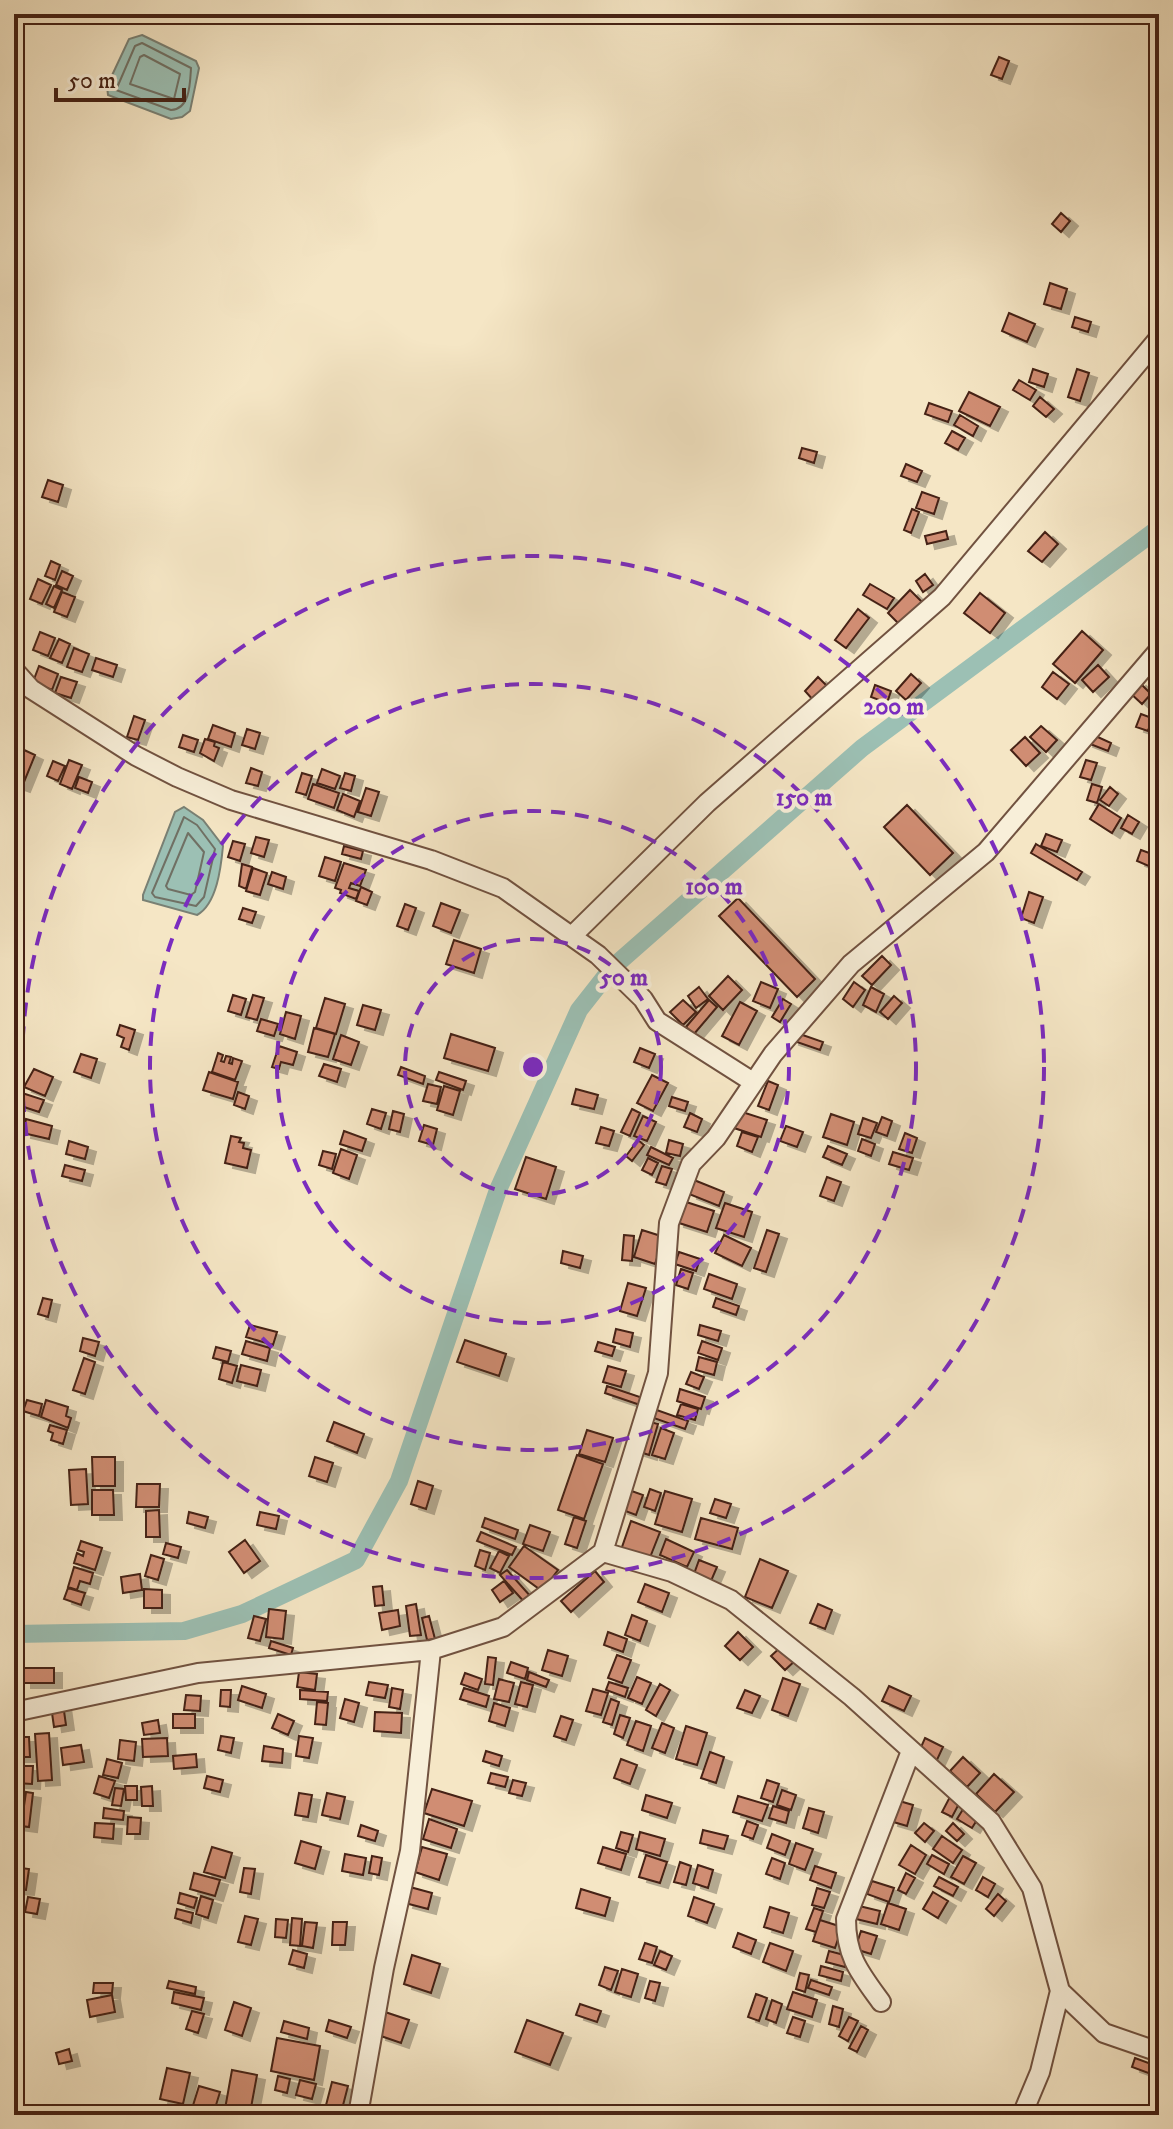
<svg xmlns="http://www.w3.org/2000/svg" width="1173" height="2129" font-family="'IM FELL DW Pica',serif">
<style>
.water{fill:#9cc0b4;stroke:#798074;stroke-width:2}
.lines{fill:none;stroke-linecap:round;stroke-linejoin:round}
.shore{stroke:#707064;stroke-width:2}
.canal{stroke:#9cc0b4;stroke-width:18}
.building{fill:#d08d73;stroke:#452114;stroke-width:2;filter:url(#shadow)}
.minor-casing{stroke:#715240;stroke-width:22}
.minor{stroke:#f8efd9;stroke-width:18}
.ring{fill:none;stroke:#7b2cbf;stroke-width:4;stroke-dasharray:14 10}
.centre{fill:#7b2cbf;stroke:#f8efd9;stroke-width:4}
.ring-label{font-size:24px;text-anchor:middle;font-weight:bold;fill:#7b2cbf;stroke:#f8efd9;stroke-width:8;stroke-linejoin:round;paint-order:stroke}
</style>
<defs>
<filter id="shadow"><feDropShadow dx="8" dy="5" stdDeviation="0" flood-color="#0004"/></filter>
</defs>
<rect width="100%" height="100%" fill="#f5e6c5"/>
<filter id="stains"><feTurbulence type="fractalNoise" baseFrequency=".0025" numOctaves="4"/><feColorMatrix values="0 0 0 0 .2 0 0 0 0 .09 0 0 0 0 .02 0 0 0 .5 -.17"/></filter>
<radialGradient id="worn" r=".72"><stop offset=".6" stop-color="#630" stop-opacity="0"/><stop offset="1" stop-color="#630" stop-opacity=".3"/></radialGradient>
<path class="water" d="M142,35L196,61L199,68L190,111L182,117L171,119L108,95L107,86L129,39Z
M184,807L203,820L223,846C221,867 217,904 197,915L143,900V895L175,812Z"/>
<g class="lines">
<path class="shore" d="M142,43L191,68C190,84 190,109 171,110L116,90L135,46Z
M144,55L180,74L174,99L130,84L140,57Z
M184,817L197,825L215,849L204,897L196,906L155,897L152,893Z
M188,833L204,852L195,892L191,895L168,889L166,886Z"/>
<path class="canal" d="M14,1634L184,1631L242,1614L356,1560L399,1481L498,1190L579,1010L612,968L862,748L1159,528"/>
</g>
<path class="building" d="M999,57L1009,61L1002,79L991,75Z
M1061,213L1070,221L1061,232L1052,224Z
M1050,283L1067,289L1061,309L1044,304Z
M1009,313L1035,324L1027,342L1002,331Z
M1075,317L1091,322L1088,332L1072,327Z
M1033,369L1048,374L1044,387L1029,382Z
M1077,369L1089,373L1080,401L1068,397Z
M1019,380L1036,390L1030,400L1013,390Z
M969,392L1000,407L990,426L959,411Z
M1040,397L1054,409L1046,417L1033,406Z
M929,403L952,411L948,422L925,414Z
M960,415L978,426L973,436L954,425Z
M952,431L965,438L958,450L945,443Z
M802,448L817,452L814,463L799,458Z
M906,464L922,471L917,482L901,476Z
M48,480L63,485L58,502L42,497Z
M922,492L939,498L934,514L916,508Z
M912,509L919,512L911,533L904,530Z
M946,531L948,539L927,544L925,536Z
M1045,532L1058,544L1042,562L1028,551Z
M51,561L60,565L55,580L45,576Z
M62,571L73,576L67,590L56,585Z
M925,574L933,585L923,592L916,581Z
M38,579L51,585L42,604L30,599Z
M870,584L894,598L887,609L863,595Z
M54,586L62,590L54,608L46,604Z
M910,590L922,602L900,625L888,613Z
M62,592L75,597L67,617L54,612Z
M980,593L1005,613L990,633L964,613Z
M858,609L869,618L846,648L835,640Z
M1082,631L1103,650L1075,683L1053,664Z
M40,632L55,638L48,656L33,650Z
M59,639L70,644L62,663L50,658Z
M74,648L89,654L82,672L67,667Z
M96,658L117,665L113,677L92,670Z
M1098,665L1109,677L1093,692L1082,680Z
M39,666L58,674L52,690L33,682Z
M1053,672L1069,684L1057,699L1042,687Z
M911,674L921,683L906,700L896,691Z
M61,677L77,682L71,698L55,693Z
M818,677L828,687L814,701L805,691Z
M1138,681L1151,694L1142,704L1128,691Z
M875,685L891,691L887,703L871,697Z
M1141,714L1152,718L1148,731L1136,727Z
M134,716L145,720L138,740L127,737Z
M213,725L235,733L231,747L208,739Z
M1041,726L1057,740L1046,752L1030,737Z
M247,729L260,733L255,749L242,745Z
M1089,733L1111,743L1108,751L1085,742Z
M183,735L198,740L194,752L179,747Z
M1025,737L1040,753L1026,766L1011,750Z
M205,739L215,742L214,746L219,748L214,761L200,753Z
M22,749L35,755L22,787L14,784V769Z
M69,760L82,765L72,789L60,784Z
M1086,760L1097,763L1091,780L1080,777Z
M53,761L65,766L58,781L47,776Z
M251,768L262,772L258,786L246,783Z
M322,769L340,776L335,789L317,783Z
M302,773L312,776L306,795L296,792Z
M345,773L355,776L351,791L340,788Z
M79,777L92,782L88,793L75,788Z
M313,784L339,793L334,808L308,799Z
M1092,784L1102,787L1097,803L1087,800Z
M1110,787L1118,794L1109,806L1100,800Z
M366,788L379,792L371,816L358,812Z
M343,794L360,801L354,817L337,810Z
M1099,804L1121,818L1112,833L1090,819Z
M907,805L953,853L930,875L884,827Z
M1128,815L1139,822L1132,834L1121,828Z
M1046,834L1062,840L1057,852L1041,846Z
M256,837L269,840L264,857L251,853Z
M233,841L245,844L240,861L228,857Z
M1036,844L1082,872L1077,880L1031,853Z
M344,846L363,851L361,859L342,854Z
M1141,850L1155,855L1151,867L1137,861Z
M325,857L341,862L335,881L319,876Z
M344,863L366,870L360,886L351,883L349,888L359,891L356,899L340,893L341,890L335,888Z
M242,864L252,867L246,889L239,886Z
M253,868L267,873L260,895L246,891Z
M272,872L286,877L283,889L268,884Z
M361,887L372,892L367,905L356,901Z
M1029,892L1043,897L1034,923L1021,918Z
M738,898L815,979L797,997L719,916Z
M441,903L460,910L451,933L433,926Z
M405,904L416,908L408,930L397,926Z
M243,908L256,912L252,923L239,919Z
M454,940L481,949L474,973L446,964Z
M882,956L891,965L872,985L862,976Z
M728,976L742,990L723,1010L709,996Z
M761,982L778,989L770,1008L753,1001Z
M854,982L865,990L853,1007L843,999Z
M699,987L708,999L696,1008L688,996Z
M871,987L884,994L876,1012L863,1005Z
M233,995L246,999L241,1015L228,1011Z
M253,995L264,998L257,1020L246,1017Z
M894,996L902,1003L888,1019L880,1012Z
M325,998L345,1004L336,1034L316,1028Z
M783,999L791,1004L780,1022L772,1017Z
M683,1000L696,1012L683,1025L670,1012Z
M709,1000L717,1007L694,1034L686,1027Z
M740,1002L757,1011L739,1045L722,1036Z
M363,1005L381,1010L375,1030L357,1025Z
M286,1012L301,1016L295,1039L280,1034Z
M261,1019L278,1024L274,1036L257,1031Z
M120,1025L135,1030L129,1050L121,1047L124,1038L117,1035Z
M314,1028L335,1034L328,1057L308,1052Z
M794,1032L823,1042L820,1050L791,1040Z
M451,1034L495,1048L488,1071L444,1058Z
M341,1035L359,1042L351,1065L333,1059Z
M279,1046L297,1052L293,1065L281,1062L279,1069L272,1067Z
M640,1048L655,1054L649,1068L634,1062Z
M218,1053L223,1055L221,1061L224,1062L226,1056L231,1057L229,1063L232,1064L233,1058L242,1061L235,1080L212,1072Z
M81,1054L97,1059L91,1078L74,1072Z
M324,1064L341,1069L337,1082L319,1076Z
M401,1067L425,1076L423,1084L398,1075Z
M34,1069L53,1077L45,1096L24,1087Z
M209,1072L238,1082L233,1099L203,1090Z
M439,1072L466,1081L463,1090L436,1080Z
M652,1075L668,1083L653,1111L637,1103Z
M768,1081L778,1085L769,1110L758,1106Z
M428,1084L441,1087L437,1104L423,1101Z
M444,1086L460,1091L453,1115L437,1110Z
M576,1089L598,1095L594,1109L572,1104Z
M19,1092L44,1100L39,1112L15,1104Z
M238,1092L249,1096L245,1109L234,1105Z
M672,1097L688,1102L685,1111L669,1106Z
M372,1109L386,1113L381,1129L367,1124Z
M632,1109L640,1113L630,1136L621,1132Z
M393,1111L404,1114L400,1132L389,1129Z
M739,1111L767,1120L761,1137L734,1128Z
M690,1113L702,1119L697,1132L684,1127Z
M831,1114L854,1122L847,1145L823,1137Z
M643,1116L656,1122L647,1141L634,1136Z
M882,1117L892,1121L887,1136L876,1132Z
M863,1118L877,1123L871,1138L858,1134Z
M26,1119L52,1126L49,1139L23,1133Z
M424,1125L437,1129L433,1145L419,1141Z
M786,1126L803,1132L797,1147L780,1141Z
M601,1127L614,1131L609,1146L596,1143Z
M344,1131L366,1139L362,1151L340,1144Z
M742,1132L758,1137L752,1152L737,1146Z
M905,1133L917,1138L912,1153L899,1149Z
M231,1136L241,1138L239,1142L244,1143L243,1148L251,1150L247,1168L225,1163Z
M862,1139L875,1144L871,1156L858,1151Z
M638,1140L644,1145L632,1161L626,1156Z
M669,1140L683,1144L680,1156L666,1153Z
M69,1141L88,1147L85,1159L66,1154Z
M828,1146L847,1154L842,1165L823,1157Z
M651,1147L673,1158L669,1165L647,1155Z
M341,1149L357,1155L349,1179L333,1173Z
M323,1151L336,1154L332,1169L319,1165Z
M893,1152L913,1158L909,1170L889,1164Z
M526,1157L556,1167L546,1199L515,1189Z
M648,1158L658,1163L652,1175L642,1170Z
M65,1165L85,1170L82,1181L62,1176Z
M662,1166L672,1169L666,1185L656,1182Z
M827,1177L841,1182L834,1201L820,1196Z
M694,1180L724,1192L719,1206L689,1194Z
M683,1201L714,1211L707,1232L676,1222Z
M725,1203L752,1212L744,1237L716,1228Z
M642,1230L664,1237L655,1264L634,1257Z
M767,1230L779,1234L766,1272L754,1268Z
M624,1235L634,1236L632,1261L622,1260Z
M724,1235L751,1248L742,1266L715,1253Z
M563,1251L583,1256L580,1268L561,1263Z
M679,1252L700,1259L696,1271L675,1264Z
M681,1269L693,1273L688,1289L676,1285Z
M709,1274L737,1284L732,1299L704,1289Z
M628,1283L646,1288L637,1316L620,1311Z
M43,1298L52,1300L48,1317L38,1314Z
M716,1298L739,1306L736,1315L713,1307Z
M250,1325L277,1332L273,1345L246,1337Z
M700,1325L721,1331L718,1341L698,1335Z
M616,1329L633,1333L630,1347L613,1342Z
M83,1338L99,1342L95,1356L80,1351Z
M465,1340L506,1354L499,1376L457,1362Z
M246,1341L270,1348L267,1361L242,1354Z
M702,1341L722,1348L718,1360L698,1353Z
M598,1342L615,1347L612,1356L595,1351Z
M216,1347L231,1351L228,1362L213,1358Z
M699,1357L717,1362L714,1375L696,1370Z
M84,1358L95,1362L85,1394L73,1390Z
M223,1362L237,1366L232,1383L219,1379Z
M241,1365L261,1370L257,1386L237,1381Z
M608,1366L626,1371L621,1387L603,1382Z
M691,1372L704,1377L699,1389L686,1384Z
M607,1386L643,1398L640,1405L605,1393Z
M680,1389L705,1397L701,1409L677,1401Z
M27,1400L42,1404L39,1416L23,1411Z
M46,1400L68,1407L66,1416L71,1418L68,1428L41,1417Z
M681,1404L698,1409L695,1420L677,1415Z
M651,1408L688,1421L685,1429L648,1416Z
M646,1421L658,1424L649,1455L637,1451Z
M334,1422L364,1434L357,1453L327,1441Z
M50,1425L67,1430L63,1444L51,1440L53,1433L48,1431Z
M661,1428L674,1433L665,1459L652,1455Z
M587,1430L613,1438L605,1462L579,1454Z
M577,1455L603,1464L584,1519L558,1510Z
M92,1457H115V1486H93Z
M315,1457L333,1463L327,1482L309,1476Z
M86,1469L88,1504L71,1505L69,1470Z
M418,1481L433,1486L426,1509L411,1504Z
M137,1484H160L159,1507H136Z
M626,1489L643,1495L636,1515L620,1509Z
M650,1489L661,1493L655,1511L644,1507Z
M92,1490H113L114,1515H92Z
M665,1491L692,1499L682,1532L655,1524Z
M715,1499L731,1504L726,1518L710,1513Z
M159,1510L160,1537H146V1511Z
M189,1512L208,1517L205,1528L187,1523Z
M260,1512L279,1516L276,1529L257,1525Z
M574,1517L586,1521L577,1548L565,1544Z
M485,1518L518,1530L515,1539L482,1527Z
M701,1518L738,1528L732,1549L695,1539Z
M631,1521L660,1532L649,1560L621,1550Z
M530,1525L550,1532L543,1551L523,1544Z
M481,1532L516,1547L512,1555L477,1541Z
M666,1539L694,1552L687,1567L660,1555Z
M245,1540L260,1561L244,1573L229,1552Z
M81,1541L102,1548L95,1570L74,1563L77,1553L83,1556L84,1552L78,1550Z
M166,1543L181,1547L178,1558L163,1554Z
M524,1546L558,1570L542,1591L509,1567Z
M480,1550L490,1553L485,1570L475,1566Z
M499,1551L509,1556L500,1573L490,1568Z
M151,1555L164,1559L158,1580L145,1576Z
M760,1559L788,1571L772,1608L745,1597Z
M699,1560L717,1567L711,1581L694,1574Z
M74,1567L93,1573L90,1584L80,1581L77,1590L68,1587Z
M507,1570L532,1598L526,1604L500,1575Z
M595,1571L604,1582L571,1612L561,1601Z
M140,1574L142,1590L123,1593L121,1577Z
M504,1581L513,1593L500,1602L492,1590Z
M645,1584L669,1593L662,1612L638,1602Z
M382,1586L384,1605L375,1606L373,1587Z
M68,1588L85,1593L81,1605L64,1599Z
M144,1589L162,1590V1608H144Z
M416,1604L421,1635L410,1636L406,1606Z
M818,1604L832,1610L825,1629L810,1623Z
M269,1609L286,1611L283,1639L266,1637Z
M398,1610L400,1626L382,1630L379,1613Z
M632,1615L647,1621L640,1641L625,1635Z
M254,1616L266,1619L260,1641L248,1638Z
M429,1616L435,1639L427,1640L422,1618Z
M608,1632L627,1639L623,1652L604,1645Z
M738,1632L753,1647L740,1660L725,1646Z
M271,1641L293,1648L291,1655L269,1648Z
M783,1645L797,1659L785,1670L771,1656Z
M548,1650L568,1656L562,1676L542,1670Z
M617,1655L631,1660L622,1683L608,1678Z
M488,1657L496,1658L493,1685L485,1684Z
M511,1662L528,1668L525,1679L507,1673Z
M23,1668H54V1683H23Z
M299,1672L317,1674L315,1690L297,1687Z
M529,1672L549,1680L546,1687L527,1680Z
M465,1673L482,1679L478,1690L461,1684Z
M637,1677L651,1683L642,1704L628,1698Z
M783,1678L800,1684L788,1716L772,1710Z
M499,1679L514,1683L509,1702L494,1699Z
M369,1682L388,1685L385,1698L366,1695Z
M521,1682L533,1685L527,1707L515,1704Z
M609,1682L628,1688L625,1697L606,1690Z
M660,1684L670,1690L656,1716L646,1710Z
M242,1686L266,1694L262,1708L238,1700Z
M889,1686L911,1696L904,1711L882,1701Z
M392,1688L403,1690L400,1709L389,1707Z
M464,1688L489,1696L486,1707L460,1699Z
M593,1689L608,1693L601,1715L586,1711Z
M221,1690H231L230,1707L220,1706Z
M300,1690L328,1692L327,1701L300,1699Z
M745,1690L760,1696L752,1713L737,1708Z
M186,1695L201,1696L200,1711L184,1710Z
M345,1699L359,1703L354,1722L340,1718Z
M611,1699L619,1702L612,1725L603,1722Z
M317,1702L328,1703L326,1725L315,1724Z
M494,1703L510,1708L505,1726L489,1721Z
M63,1704L66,1725L54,1727L51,1706Z
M375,1712L402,1713L401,1733L374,1731Z
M173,1714H195V1728H173Z
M278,1714L294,1721L288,1735L272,1728Z
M620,1715L630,1718L623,1738L614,1734Z
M561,1716L573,1720L566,1740L554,1736Z
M158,1720L160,1733L144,1735L142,1723Z
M636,1721L651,1726L643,1751L627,1745Z
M662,1723L674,1728L665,1753L652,1748Z
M686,1726L707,1733L697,1765L676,1759Z
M49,1733L52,1780L38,1781L35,1734Z
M221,1736L234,1738L231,1753L218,1750Z
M299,1736L313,1738L309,1758L296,1756Z
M14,1737H29L30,1757H14Z
M167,1738L168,1756L143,1757L142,1739Z
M925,1738L943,1747L936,1762L918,1754Z
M120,1740L136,1742L134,1761L118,1759Z
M81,1745L84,1762L63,1765L61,1748Z
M264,1746L283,1749L282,1763L262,1761Z
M486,1751L502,1756L499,1766L483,1761Z
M710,1752L724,1757L716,1783L701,1778Z
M196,1754L197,1767L174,1769L173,1756Z
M963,1757L980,1773L967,1787L950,1771Z
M107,1759L122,1763L118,1778L103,1775Z
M621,1759L637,1765L630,1784L614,1778Z
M16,1766H33L32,1784L16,1783Z
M491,1773L508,1777L505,1787L488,1783Z
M994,1774L1014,1792L995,1812L976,1794Z
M99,1776L115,1781L109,1798L94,1793Z
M207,1776L223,1780L220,1792L204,1788Z
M513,1780L526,1783L522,1796L509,1793Z
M767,1780L779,1784L773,1802L761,1798Z
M125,1786H137V1800H126Z
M152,1786L153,1806H142L141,1787Z
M115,1788L124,1789L121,1806L112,1805Z
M432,1789L472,1801L464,1826L424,1813Z
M782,1790L796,1795L791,1810L777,1805Z
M14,1792L19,1793L18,1805L24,1806L26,1792L33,1793L29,1827L14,1825Z
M299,1793L312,1795L308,1817L295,1815Z
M327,1793L345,1797L340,1819L322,1815Z
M952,1793L962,1798L952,1817L942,1812Z
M646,1795L672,1803L667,1818L642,1810Z
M738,1796L768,1805L762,1821L733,1812Z
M896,1800L913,1805L907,1826L890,1821Z
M773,1806L789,1811L786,1823L769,1818Z
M965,1806L980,1815L972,1828L957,1819Z
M104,1808L124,1811L123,1820L103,1818Z
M809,1808L824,1812L818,1833L803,1828Z
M128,1817L141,1818L140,1834H127Z
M429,1819L457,1829L451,1848L423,1839Z
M747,1821L758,1825L753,1839L742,1835Z
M95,1823L114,1824L113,1839L94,1837Z
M924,1823L934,1831L925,1842L915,1833Z
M953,1823L964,1834L957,1841L946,1831Z
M361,1825L378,1831L375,1841L358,1836Z
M703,1830L728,1836L724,1849L700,1843Z
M621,1832L633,1835L628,1852L616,1848Z
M640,1832L665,1839L660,1856L636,1849Z
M772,1834L790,1841L785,1855L767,1848Z
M942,1836L962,1850L953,1863L933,1849Z
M301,1841L321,1847L315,1869L295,1863Z
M796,1843L813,1849L805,1870L789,1864Z
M911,1845L926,1855L915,1874L899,1865Z
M212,1847L232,1853L225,1878L204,1872Z
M422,1847L447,1854L439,1880L415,1872Z
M603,1847L626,1854L621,1870L598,1863Z
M345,1854L366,1858L363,1875L342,1871Z
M646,1855L667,1862L660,1883L639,1877Z
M932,1855L949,1864L944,1874L927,1864Z
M372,1856L382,1858L379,1875L369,1873Z
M963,1856L976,1863L964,1884L951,1877Z
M772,1858L785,1863L780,1879L766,1874Z
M680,1862L691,1866L686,1885L674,1882Z
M698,1865L713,1870L708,1888L693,1883Z
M815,1866L836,1873L831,1888L810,1880Z
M14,1867L29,1869L26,1890L14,1889Z
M244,1868L255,1869L251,1894L240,1892Z
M194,1873L220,1880L215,1896L190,1889Z
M906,1873L915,1878L906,1894L898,1890Z
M939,1877L958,1887L953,1896L934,1886Z
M983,1877L995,1884L988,1897L976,1890Z
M872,1881L894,1888L889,1902L867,1894Z
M410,1887L432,1893L428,1909L405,1903Z
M817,1888L830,1892L824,1908L812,1905Z
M581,1889L610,1898L605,1916L576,1908Z
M933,1892L948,1901L938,1918L923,1909Z
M180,1893L197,1898L194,1908L178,1903Z
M998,1894L1006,1901L994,1916L986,1909Z
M201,1896L213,1900L208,1918L196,1914Z
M28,1897L40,1899L37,1914L25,1912Z
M694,1897L714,1904L707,1923L688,1916Z
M888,1903L906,1909L899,1930L881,1924Z
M855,1905L880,1911L877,1924L852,1918Z
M770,1907L789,1913L783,1933L764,1927Z
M814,1908L823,1911L816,1932L806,1929Z
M177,1909L193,1913L191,1923L175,1918Z
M245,1916L258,1919L251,1945L238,1942Z
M292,1918L302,1919L300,1946L290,1945Z
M276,1919L288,1920L286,1938L275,1937Z
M820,1920L842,1927L835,1948L813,1941Z
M305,1922L317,1923L313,1948L302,1946Z
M333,1922H347L345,1945H332Z
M861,1931L877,1936L871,1954L855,1949Z
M738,1933L756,1940L751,1954L733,1947Z
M645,1943L657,1947L652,1963L639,1959Z
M770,1943L793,1951L786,1971L763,1962Z
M293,1950L307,1954L304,1968L289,1964Z
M660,1951L672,1956L666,1970L654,1965Z
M829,1951L848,1956L845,1967L826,1962Z
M412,1955L440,1964L431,1993L404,1984Z
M821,1966L843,1972L841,1981L819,1975Z
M605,1967L618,1971L611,1990L599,1985Z
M622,1969L638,1974L631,1997L615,1992Z
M800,1973L809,1975L805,1992L796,1989Z
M811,1980L832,1987L829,1995L808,1988Z
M169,1981L196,1987L195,1994L167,1988Z
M650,1981L660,1983L655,2001L645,1998Z
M94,1983H113L112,1993H93Z
M174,1992L204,1998L201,2010L172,2003Z
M793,1992L817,2000L812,2017L787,2009Z
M756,1994L767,1998L759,2021L748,2017Z
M112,1995L115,2012L90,2017L87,2000Z
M772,2000L782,2004L776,2023L766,2019Z
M234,2002L251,2008L242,2036L225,2030Z
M580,2004L601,2011L597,2022L576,2015Z
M833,2006L843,2009L839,2027L829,2024Z
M192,2011L204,2014L198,2033L186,2029Z
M385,2012L409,2020L401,2043L378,2035Z
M793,2017L805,2021L800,2037L787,2033Z
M849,2017L858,2021L848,2041L839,2036Z
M329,2020L351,2027L347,2038L326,2031Z
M527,2020L563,2033L550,2065L515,2052Z
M284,2021L309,2028L307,2039L281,2032Z
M861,2026L868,2030L857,2052L849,2048Z
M277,2038L320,2046L314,2080L271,2071Z
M69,2049L72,2061L59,2064L56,2053Z
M1135,2058L1154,2065L1151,2074L1132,2067Z
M167,2068L190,2073L183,2104L160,2099Z
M232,2070L257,2075L250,2113L225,2109Z
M278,2076L290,2079L287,2093L275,2090Z
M300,2080L316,2084L312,2099L296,2095Z
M332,2082L348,2086L341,2113L325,2109Z
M199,2086L220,2092L213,2115L191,2112Z"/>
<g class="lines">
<g class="minor-casing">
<path id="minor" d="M14,670L31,689L136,756L177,777L231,800L431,860L503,888L598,955L643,999L657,1021L753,1082
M573,935L707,803L942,597L1159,338
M603,1552L672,1572L731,1600L852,1697L991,1822L1032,1888L1060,1991L1104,2033L1159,2052
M14,1712L198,1673L431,1650L503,1627L603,1552L658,1373L669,1223L691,1164L716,1138L773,1054L851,964L986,852L1159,650
M881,2002C860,1973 846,1957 846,1919L911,1751
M358,2115L384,1968L410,1851L431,1650
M1022,2115L1040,2072L1060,1991"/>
</g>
<use href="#minor" class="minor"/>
</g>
<g class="ring">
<circle cx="533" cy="1067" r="128"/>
<circle cx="533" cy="1067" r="256"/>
<circle cx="533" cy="1067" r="383"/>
<circle cx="533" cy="1067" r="511"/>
</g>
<circle cx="533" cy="1067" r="12" class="centre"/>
<g class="ring-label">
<text x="894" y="714">200 m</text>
<text x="804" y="805">150 m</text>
<text x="714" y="894">100 m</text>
<text x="624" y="985">50 m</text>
</g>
<rect width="1173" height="2129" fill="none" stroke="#f5e6c5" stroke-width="48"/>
<rect x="16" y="16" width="1141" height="2097" fill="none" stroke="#452114" stroke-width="4"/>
<rect x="24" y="24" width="1125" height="2081" fill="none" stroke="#452114" stroke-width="2"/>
<path d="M56 88v12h128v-12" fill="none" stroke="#452114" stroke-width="4"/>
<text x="68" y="88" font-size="24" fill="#452114" stroke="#f8efd9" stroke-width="6" paint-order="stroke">50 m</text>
<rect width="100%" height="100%" filter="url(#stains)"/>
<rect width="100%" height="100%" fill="url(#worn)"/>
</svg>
